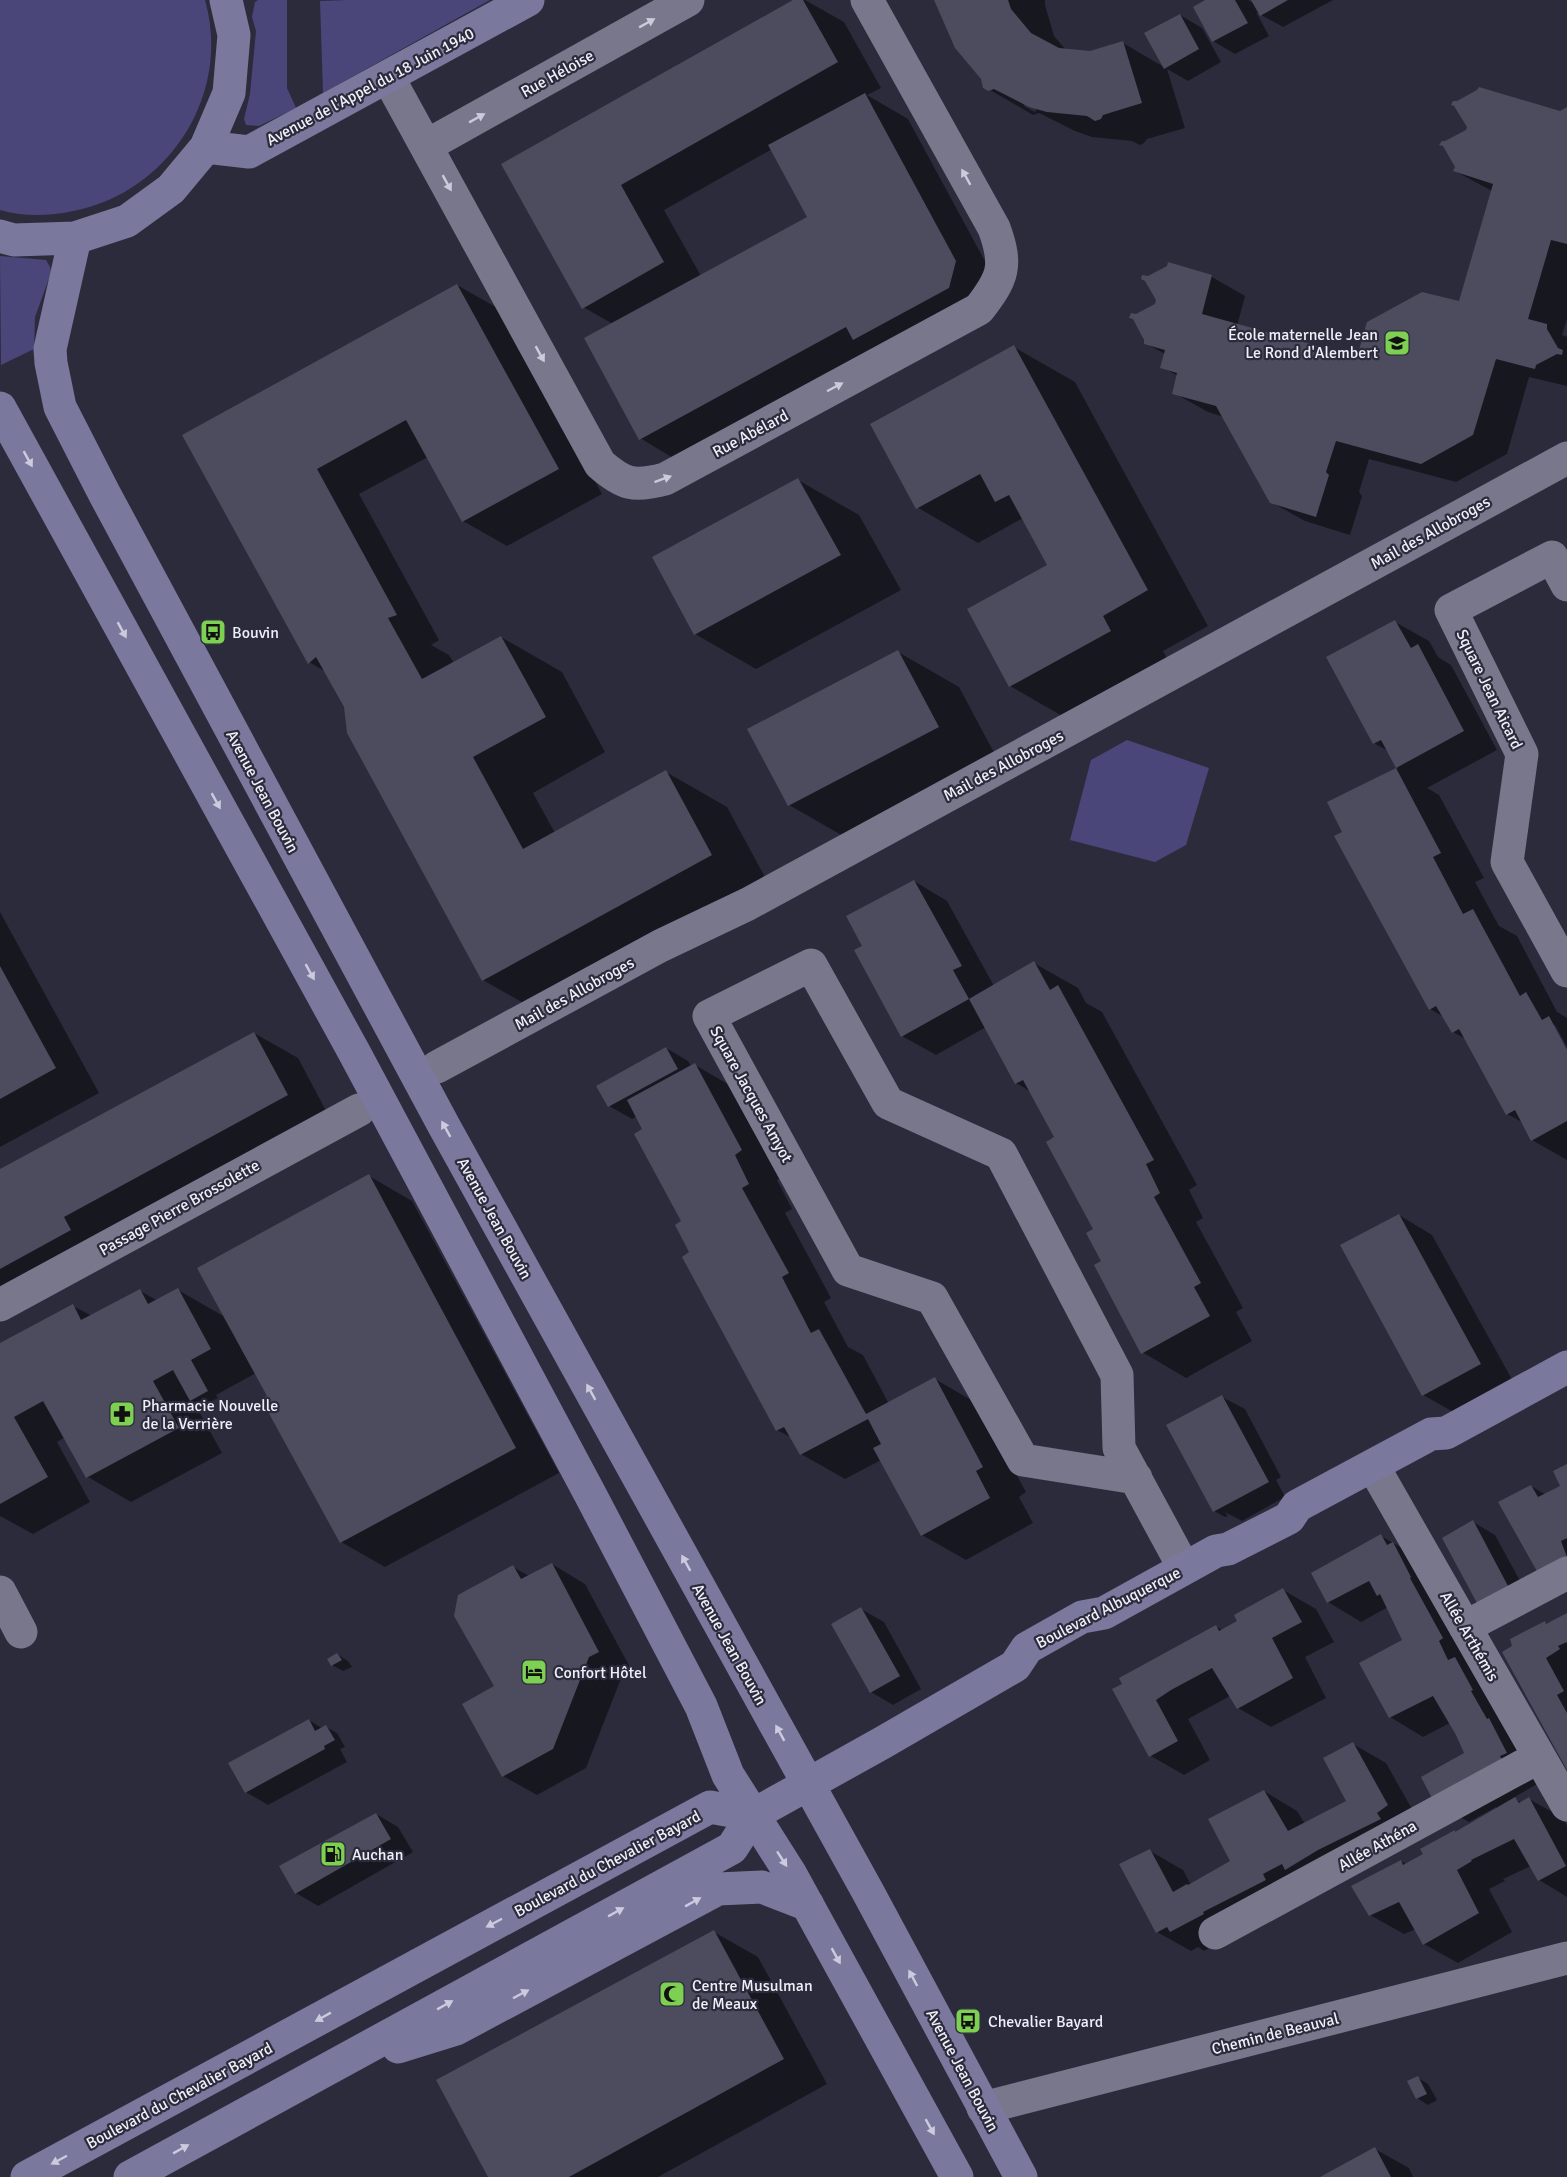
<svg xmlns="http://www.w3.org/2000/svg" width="1567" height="2177" font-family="Signika,sans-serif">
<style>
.green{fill:#4a4679}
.shadow{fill:#0007;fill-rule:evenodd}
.building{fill:#4d4c5f}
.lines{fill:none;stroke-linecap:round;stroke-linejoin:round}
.street{stroke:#78778b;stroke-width:33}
.secondary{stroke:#7a789c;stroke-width:33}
.oneway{fill:#cbcbd9}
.oneway2{fill:#cccbde}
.labels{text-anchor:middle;stroke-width:4.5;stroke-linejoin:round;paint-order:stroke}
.street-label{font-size:16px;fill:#efeffa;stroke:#2c2b3c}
.poi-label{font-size:16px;fill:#efeffa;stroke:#2c2b3c;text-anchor:start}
</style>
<rect width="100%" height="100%" fill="#2c2b3c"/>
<path class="green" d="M0,0H205C232,95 168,193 73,211C50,216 23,217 0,210Z
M258,0H287V88L296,108L259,126L246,125L244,119L250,94L256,31L252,17L255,2Z
M348,0H490L323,93L320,1Z
M0,256L46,260L50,267L51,273L35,317L34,349L1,365Z
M1127,740L1209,768L1186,845L1155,862L1070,840L1091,760Z"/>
<path class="shadow" d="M796,0H805L844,22L881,88L867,95L908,119L999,287L683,464L640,438L613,324L583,307L503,165ZM772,149L809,218L701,276L664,210Z
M936,0H1045V5L1054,36L1066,50L1090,52L1123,43L1164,67L1180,15L1202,28L1221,62L1188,81L1167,69L1185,128L1147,139L1144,143L1140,145L1132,141L1092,137L1075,131L1039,113L1033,115L985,87L983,79ZM1024,103L1037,109L1035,112L1024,106Z
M1208,0H1248L1255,4L1253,0H1333L1283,27L1256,12L1269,36L1235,54L1213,41Z
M1567,109V319L1562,335L1567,337V386L1529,377L1507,454L1456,482L1369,459L1359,492L1362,496L1350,535L1305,521L1271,502L1224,417L1208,412L1174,393L1178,376L1162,367L1165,354L1145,343L1136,316L1156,305L1158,300L1148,277L1168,267L1169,264L1212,277L1245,296L1237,326L1358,359L1460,303L1492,191L1455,171Z
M457,285L501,310L602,494L507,546L463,521L428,457L359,494L439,640L431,645L449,655L454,663L501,637L562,672L605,752L533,793L555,833L666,772L727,807L772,890L544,1015L483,980L326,672L309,662L184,435Z
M1014,347L1075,382L1208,626L1163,651L1171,666L1071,721L1010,686L1049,566L1023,518L978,543L917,507Z
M798,480L859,515L901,590L756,669L695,634Z
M1395,622L1429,641L1438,657L1451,665L1497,750L1427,788L1439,795L1484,878L1475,882L1499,926L1517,936L1557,1012L1567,1018V1047L1555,1025H1552L1567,1054V1160L1532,1140L1524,1123L1507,1114L1466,1039L1453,1032L1444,1017L1430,1009L1329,803L1398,768L1388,751L1374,743Z
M898,652L959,687L999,762L850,840L789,805Z
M914,881L947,901L994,986L1034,963L1078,988L1086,1003L1102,1012L1197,1185L1189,1190L1203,1218L1196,1222L1243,1308L1236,1312L1252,1341L1186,1378L1142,1352L1103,1262L1095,1229L1056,1138L1031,1092L1016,1083L986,1027L936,1055L902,1036L864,946Z
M0,912L99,1093L0,1147Z
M254,1033L298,1058L331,1120L0,1317V1171Z
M666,1048L688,1061L691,1066L695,1065L738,1090L785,1175L777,1180L792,1209L785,1213L831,1298L824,1302L848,1347L863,1355L889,1404L935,1379L978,1404L1026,1492L1019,1497L1033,1523L966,1560L922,1535L881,1460L845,1479L801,1454L792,1438L777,1430L691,1253L683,1222L644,1129L637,1116L632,1119L609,1106Z
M369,1176L412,1201L559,1473L385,1567L341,1542L256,1373L216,1395L218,1398L201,1407L196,1406L222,1453L131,1502L88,1477L65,1437L57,1442L90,1502L33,1534L0,1516V1345L73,1306L92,1316L140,1291L158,1301L178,1290L225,1317Z
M1399,1215L1432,1235L1514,1383L1457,1414L1423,1395Z
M1222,1397L1245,1409L1281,1477L1276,1480L1285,1497L1242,1521L1225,1512L1228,1516L1225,1517L1214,1511Z
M1567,1465V1588L1531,1486L1546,1495L1562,1486Z
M1473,1522L1495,1535L1530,1599L1501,1615Z
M1381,1536L1414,1555L1537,1784L1513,1798L1522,1803L1529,1799L1563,1818L1567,1826V1897L1539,1880L1531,1866L1503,1879L1505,1881L1489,1889L1512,1932L1458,1963L1424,1944L1416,1929L1404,1934L1370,1915L1401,1861L1407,1865L1497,1810L1496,1807L1469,1822L1436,1803L1466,1753L1450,1723L1423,1737L1390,1717L1404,1641L1388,1607L1361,1622L1328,1602Z
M552,1564L585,1584L632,1671L622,1676L586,1768L537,1795L503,1776L496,1687L513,1567L529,1576Z
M1283,1590L1316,1609L1334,1642L1305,1657L1326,1698L1271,1727L1238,1708L1230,1696L1188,1719L1210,1760L1184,1775L1151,1756L1114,1690L1216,1627L1223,1630L1239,1621Z
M861,1609L884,1622L921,1689L893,1705L871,1692Z
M1567,1615V1767L1504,1653L1545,1623L1548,1625Z
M337,1654L348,1661L352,1667L343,1671L332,1665Z
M309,1720L323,1729L326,1727L337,1733L345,1747L340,1749L347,1762L268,1805L246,1792Z
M1353,1744L1386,1763L1421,1825L1204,1951L1198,1947L1191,1951L1157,1932L1150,1851L1183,1870L1191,1885L1232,1862L1264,1791L1297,1811L1305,1824L1348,1802Z
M376,1814L398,1827L413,1852L318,1906L296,1893Z
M714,1932L758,1957L827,2084L658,2177H490Z
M1418,2078L1428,2084L1437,2100L1428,2105L1417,2098Z
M1375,2149L1409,2168L1413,2177H1323Z"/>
<path class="building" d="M793,0H803L838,62L621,185L664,262L582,309L501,164Z
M934,0H1008L1011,9L1031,33L1059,48L1090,51L1123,41L1142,103L1103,115L1101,119L1095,121L1087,116L1047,112L1029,107L994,89L988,91L983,88L981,79L955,48Z
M1205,0H1235L1248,23L1212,42L1193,7Z
M1251,0H1288L1260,16Z
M1180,14L1199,49L1164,69L1144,33Z
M1479,87L1560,111L1567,107V244L1551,240L1528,319L1547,324V329L1558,348L1563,350L1562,355L1557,354L1536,365L1535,369L1496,359L1473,435L1421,464L1336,441L1326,472L1329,475L1316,517L1270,503L1216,406L1172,394L1177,373L1160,368L1165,350L1144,344V340L1133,319L1129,318L1131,313L1136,314L1155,304L1156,300L1145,281L1141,279L1142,275L1148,276L1167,266L1168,262L1212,275L1202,314L1357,357L1367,322L1422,292L1459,301L1493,184L1453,171L1455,167L1443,146L1439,145L1442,141H1445L1466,130L1467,127L1454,106L1451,105L1453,101H1457L1477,90Z
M865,93L956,261L949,288L853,340L846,327L639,440L584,338L807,217L768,145Z
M457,284L559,469L462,522L406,420L317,469L397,615L388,618L422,679L501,636L546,717L473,757L523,849L666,770L712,855L482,981L347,733L344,707L316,657L308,664L182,435Z
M1014,345L1148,590L1103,616L1111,631L1009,687L967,609L1047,565L1009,495L995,502L980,474L916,509L870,424Z
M798,478L841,555L694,635L652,557Z
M1395,620L1411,648L1418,644L1464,731L1396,768L1381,740L1373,744L1326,657Z
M898,650L939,727L788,806L747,729Z
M1396,768L1441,853L1433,857L1463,914L1473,909L1520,996L1526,992L1542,1020L1549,1016L1567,1050V1121L1531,1141L1515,1110L1506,1115L1459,1029L1452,1033L1436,1006L1429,1010L1334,836L1342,832L1327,802Z
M914,880L962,966L953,970L969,999L901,1037L854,950L862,946L846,916Z
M1034,961L1050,990L1058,985L1154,1160L1146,1164L1160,1193L1154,1197L1201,1283L1194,1287L1210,1316L1141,1354L1094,1265L1101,1261L1086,1233L1093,1229L1046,1142L1054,1137L1023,1080L1015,1084L969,999Z
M0,966L56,1068L0,1099Z
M254,1032L288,1095L64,1217L71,1230L0,1269V1169Z
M666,1047L678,1069L608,1107L596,1086Z
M695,1063L742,1150L735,1155L749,1184L742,1188L789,1273L782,1277L811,1333L819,1329L866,1414L935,1377L983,1467L976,1471L990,1498L921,1536L873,1448L881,1444L868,1419L800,1455L784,1427L776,1431L682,1257L689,1252L675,1225L681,1221L634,1134L642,1129L627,1100Z
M369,1174L516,1448L340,1543L261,1399L267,1396L197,1268Z
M1399,1214L1481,1364L1422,1396L1340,1245Z
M178,1288L211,1349L191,1360L208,1391L190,1401L173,1370L153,1381L179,1428L86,1478L43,1401L14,1417L48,1477L0,1504V1343L73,1304L81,1320L140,1289L148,1304Z
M1222,1395L1269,1482L1213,1512L1166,1425Z
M1567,1464V1538L1561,1541L1567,1557L1538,1573L1498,1502L1531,1485L1538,1497L1560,1486L1553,1471Z
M1473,1520L1508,1586L1477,1603L1442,1538Z
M1381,1534L1387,1545L1393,1542L1411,1577L1410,1578L1443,1638L1439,1641L1448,1660L1455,1657L1473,1690L1471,1691L1487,1719L1489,1718L1507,1753L1500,1756L1505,1765L1435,1804L1421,1777L1464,1753L1456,1735L1433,1696L1389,1718L1359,1663L1402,1640L1380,1594L1377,1596L1369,1581L1327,1603L1311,1573Z
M552,1563L599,1652L589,1657L553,1749L502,1777L462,1704L494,1686L454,1616L458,1595L513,1565L521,1579Z
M1283,1588L1302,1622L1272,1638L1293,1678L1237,1709L1212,1668L1171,1690L1156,1700L1178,1741L1149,1757L1112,1689L1122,1684L1119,1678L1216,1625L1219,1631L1237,1621L1234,1615Z
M861,1607L900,1676L870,1693L831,1624Z
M1567,1613V1642L1558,1646L1560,1649L1546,1658L1564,1691L1557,1695L1567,1713V1770L1502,1652L1512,1646L1510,1639L1545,1621L1546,1624Z
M337,1653L342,1660L331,1666L327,1659Z
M309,1719L315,1731L326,1725L335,1740L324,1746L325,1749L245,1793L228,1763Z
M1353,1742L1388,1805L1377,1813L1381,1819L1318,1850L1285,1870L1282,1864L1263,1874L1266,1880L1203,1912L1204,1914L1170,1932L1167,1927L1156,1933L1119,1864L1150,1849L1173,1892L1187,1884L1188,1885L1230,1861L1208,1819L1264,1790L1288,1831L1346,1801L1323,1758Z
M1515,1797L1519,1803L1529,1797L1566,1866L1538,1881L1514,1839L1471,1860L1472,1861L1457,1870L1479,1913L1423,1945L1399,1902L1369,1916L1351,1886L1401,1860L1403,1865L1423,1854L1420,1849L1455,1830V1832Z
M376,1813L391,1839L295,1894L279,1866Z
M714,1930L784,2059L569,2177H488L436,2080Z
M1418,2076L1427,2094L1416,2099L1407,2081Z
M1375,2147L1391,2177H1320Z"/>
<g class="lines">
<path class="street" d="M388,77L600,464C624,485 634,487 665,479L979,309C1003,278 1008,266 994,228L867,0
M426,146L688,0
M1567,585L1552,557L1451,610L1522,754L1507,862L1567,971
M437,1067L660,946L748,904L1567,458
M0,1305L359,1110
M1373,1466L1567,1805
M1136,1478L1023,1460L932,1298L848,1270L709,1016L811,965L888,1103L1001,1154L1117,1375L1119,1448L1184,1568
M0,1592L21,1632
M1465,1627L1567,1573
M1215,1933L1539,1757
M983,2108L1567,1958"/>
<path class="secondary" d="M206,147L249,152L528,0
M0,236L14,240L75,238L127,221L171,189L206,147L229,93L234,35L226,0
M75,238L50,349L51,363L60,407L104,493L444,1126L868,1892L1021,2177
M0,408L354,1052L590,1494L701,1706L728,1775L790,1873L957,2177
M398,2047L456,2029L718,1889L762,1887L808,1905
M27,2177L710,1807L753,1815
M130,2177L732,1848L753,1815L882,1743L1015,1666L1027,1648L1082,1617L1104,1613L1216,1551L1228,1549L1289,1518L1297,1506L1431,1434L1446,1433L1567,1367"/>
</g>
<defs><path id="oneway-solid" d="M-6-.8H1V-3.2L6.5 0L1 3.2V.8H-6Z" transform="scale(1.5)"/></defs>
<g class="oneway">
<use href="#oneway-solid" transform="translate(647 23) rotate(-29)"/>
<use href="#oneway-solid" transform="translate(477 118) rotate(-29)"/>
<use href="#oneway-solid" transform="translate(966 177) rotate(-119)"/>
<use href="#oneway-solid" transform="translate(447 183) rotate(61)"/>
<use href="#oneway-solid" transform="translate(540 354) rotate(61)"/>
<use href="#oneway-solid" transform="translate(835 387) rotate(-28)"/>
<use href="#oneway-solid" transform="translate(663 479) rotate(-20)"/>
</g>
<g class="oneway2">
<use href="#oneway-solid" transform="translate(28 459) rotate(61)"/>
<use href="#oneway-solid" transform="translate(122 630) rotate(61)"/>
<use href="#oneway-solid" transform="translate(216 801) rotate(61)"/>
<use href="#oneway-solid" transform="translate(310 972) rotate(61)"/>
<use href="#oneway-solid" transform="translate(446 1129) rotate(-119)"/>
<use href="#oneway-solid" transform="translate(591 1392) rotate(-119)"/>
<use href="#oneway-solid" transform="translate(686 1563) rotate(-119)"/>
<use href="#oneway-solid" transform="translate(780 1733) rotate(-119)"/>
<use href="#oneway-solid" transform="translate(782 1859) rotate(57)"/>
<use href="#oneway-solid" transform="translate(693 1902) rotate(-29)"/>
<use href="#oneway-solid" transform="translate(616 1912) rotate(-29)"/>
<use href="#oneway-solid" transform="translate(494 1923) rotate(152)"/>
<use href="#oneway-solid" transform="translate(836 1956) rotate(61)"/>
<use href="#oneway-solid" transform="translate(913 1978) rotate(-118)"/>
<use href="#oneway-solid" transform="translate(521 1994) rotate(-28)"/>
<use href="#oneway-solid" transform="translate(445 2005) rotate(-29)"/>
<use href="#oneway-solid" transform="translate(323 2017) rotate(151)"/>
<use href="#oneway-solid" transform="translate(930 2127) rotate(61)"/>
<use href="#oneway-solid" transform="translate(181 2149) rotate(-29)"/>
<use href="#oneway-solid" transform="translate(59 2160) rotate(152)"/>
</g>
<defs>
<g id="school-square" transform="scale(1.35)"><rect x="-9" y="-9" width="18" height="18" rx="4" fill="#7ed053" stroke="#2c2b3c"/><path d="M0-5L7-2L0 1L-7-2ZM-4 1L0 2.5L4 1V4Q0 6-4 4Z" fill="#111"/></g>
<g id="bus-square" transform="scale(1.35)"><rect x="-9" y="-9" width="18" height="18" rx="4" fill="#7ed053" stroke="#2c2b3c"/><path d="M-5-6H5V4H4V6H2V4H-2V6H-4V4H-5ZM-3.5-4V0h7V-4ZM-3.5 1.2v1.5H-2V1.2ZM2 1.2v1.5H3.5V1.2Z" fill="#111"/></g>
<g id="pharmacy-square" transform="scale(1.35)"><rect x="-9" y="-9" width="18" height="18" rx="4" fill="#7ed053" stroke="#2c2b3c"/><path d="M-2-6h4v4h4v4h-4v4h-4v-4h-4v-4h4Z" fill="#111"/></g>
<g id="hotel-square" transform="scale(1.35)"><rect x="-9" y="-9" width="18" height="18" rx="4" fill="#7ed053" stroke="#2c2b3c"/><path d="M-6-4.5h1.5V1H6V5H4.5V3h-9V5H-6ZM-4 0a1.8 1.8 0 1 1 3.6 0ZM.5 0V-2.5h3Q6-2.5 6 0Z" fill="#111"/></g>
<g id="fuel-square" transform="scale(1.35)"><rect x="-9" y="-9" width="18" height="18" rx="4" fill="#7ed053" stroke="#2c2b3c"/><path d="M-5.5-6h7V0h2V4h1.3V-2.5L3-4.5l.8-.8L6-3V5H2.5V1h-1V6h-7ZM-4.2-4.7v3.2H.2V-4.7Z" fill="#111"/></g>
<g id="mosque-square" transform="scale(1.35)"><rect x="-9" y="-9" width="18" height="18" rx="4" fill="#7ed053" stroke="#2c2b3c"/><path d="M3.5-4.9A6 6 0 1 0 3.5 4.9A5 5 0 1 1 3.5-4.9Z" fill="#111"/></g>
</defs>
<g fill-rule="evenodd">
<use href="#school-square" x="1397" y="343"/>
<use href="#bus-square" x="213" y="632"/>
<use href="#pharmacy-square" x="122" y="1414"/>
<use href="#hotel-square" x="534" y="1672"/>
<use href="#fuel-square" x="333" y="1854"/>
<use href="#mosque-square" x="672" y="1994"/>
<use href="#bus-square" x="968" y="2021"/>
</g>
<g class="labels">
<g class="street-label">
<text transform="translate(557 73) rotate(-29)" y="6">Rue Héloise</text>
<text transform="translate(370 86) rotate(-28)" y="6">Avenue de l'Appel du 18 Juin 1940</text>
<text transform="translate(750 433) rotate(-28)" y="6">Rue Abélard</text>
<text transform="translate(1430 532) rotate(-29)" y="6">Mail des Allobroges</text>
<text transform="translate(1490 689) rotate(64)" y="6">Square Jean Aicard</text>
<text transform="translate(1003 765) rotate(-28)" y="6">Mail des Allobroges</text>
<text transform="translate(263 791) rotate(62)" y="6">Avenue Jean Bouvin</text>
<text transform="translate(574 993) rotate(-29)" y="6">Mail des Allobroges</text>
<text transform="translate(752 1094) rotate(61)" y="6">Square Jacques Amyot</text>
<text transform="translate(179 1207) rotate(-29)" y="6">Passage Pierre Brossolette</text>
<text transform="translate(495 1218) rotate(61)" y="6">Avenue Jean Bouvin</text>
<text transform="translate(1108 1607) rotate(-27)" y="6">Boulevard Albuquerque</text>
<text transform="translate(1470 1636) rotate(60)" y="6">Allée Arthémis</text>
<text transform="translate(730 1644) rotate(61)" y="6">Avenue Jean Bouvin</text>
<text transform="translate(1377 1845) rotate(-29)" y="6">Allée Athéna</text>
<text transform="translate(607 1863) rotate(-28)" y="6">Boulevard du Chevalier Bayard</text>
<text transform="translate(1275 2033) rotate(-14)" y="6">Chemin de Beauval</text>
<text transform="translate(963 2070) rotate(62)" y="6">Avenue Jean Bouvin</text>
<text transform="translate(179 2095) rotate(-28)" y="6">Boulevard du Chevalier Bayard</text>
</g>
<g class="poi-label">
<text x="1378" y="340" text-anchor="end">École maternelle Jean<tspan x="1378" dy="18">Le Rond d'Alembert</tspan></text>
<text x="232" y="638">Bouvin</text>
<text x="142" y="1411">Pharmacie Nouvelle<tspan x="142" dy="18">de la Verrière</tspan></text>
<text x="554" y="1678">Confort Hôtel</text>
<text x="352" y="1860">Auchan</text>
<text x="692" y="1991">Centre Musulman<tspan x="692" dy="18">de Meaux</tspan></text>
<text x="988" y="2027">Chevalier Bayard</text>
</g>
</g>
</svg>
